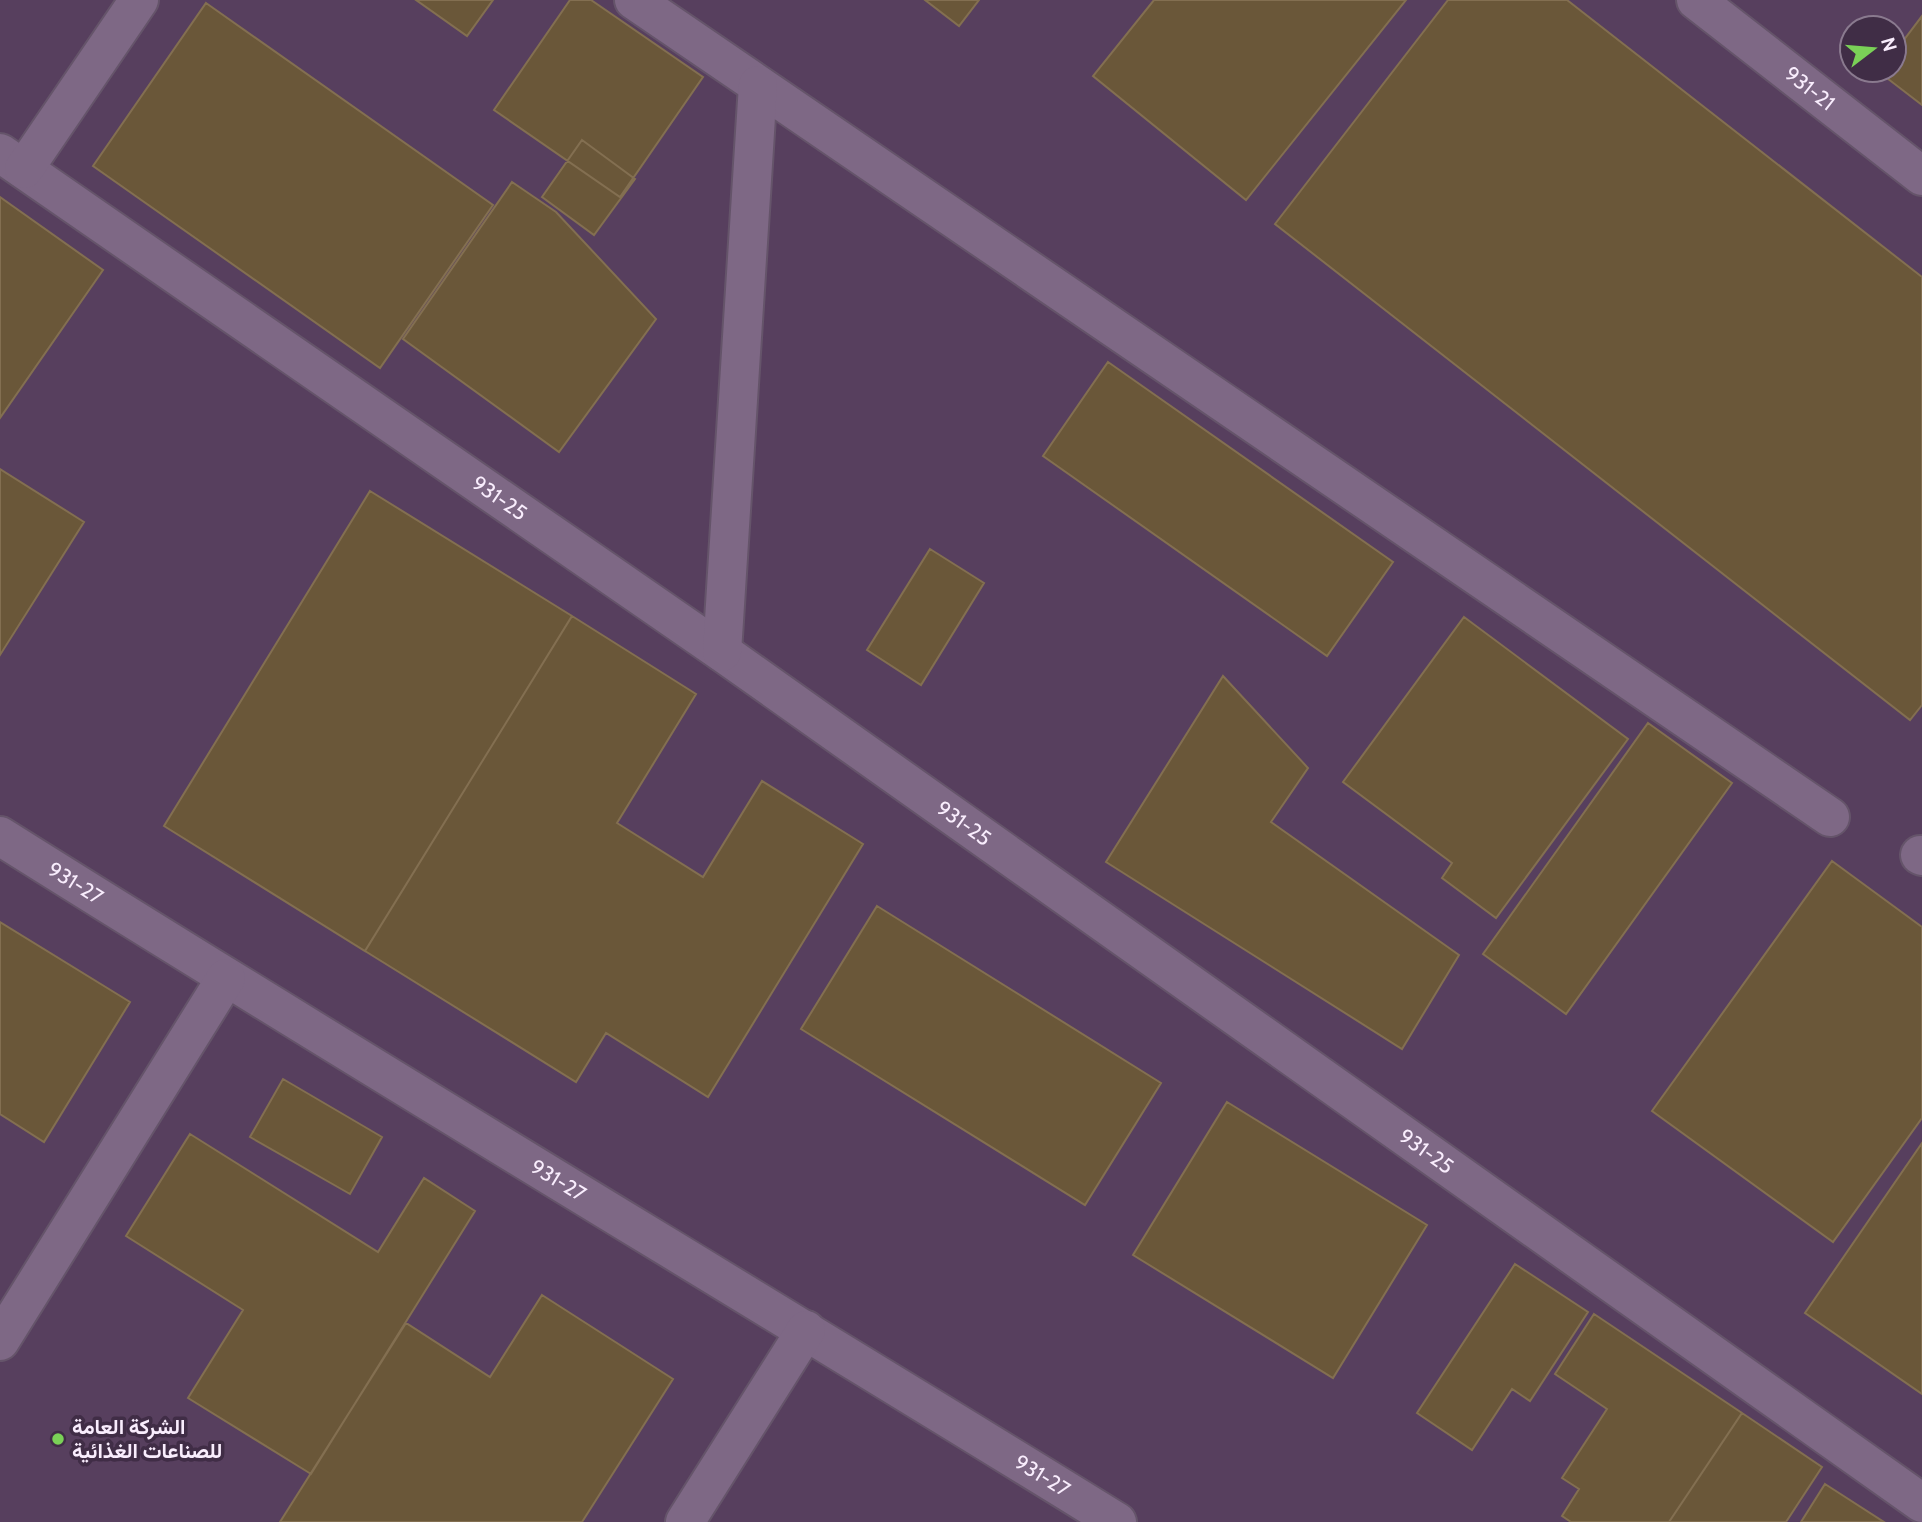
<svg xmlns="http://www.w3.org/2000/svg" width="1922" height="1522" font-family="Cabin,Vazirmatn,sans-serif">
<style>
.built{fill:#573f5e;fill-rule:evenodd}
.building{fill:#6a5739;stroke:#836f51;stroke-width:2}
.lines{fill:none;stroke-linecap:round;stroke-linejoin:round}
.minor-casing{stroke:#65546a;stroke-width:42}
.minor{stroke:#7e6885;stroke-width:38}
.poi-dot{fill:#7ad157;stroke:#402d46;stroke-width:2.5}
.labels{text-anchor:middle;stroke-width:7;stroke-linejoin:round;paint-order:stroke}
.street-label{font-size:21px;fill:#f9edfd;stroke:#402d46}
.poi-label{font-size:21px;font-weight:bold;fill:#f9edfd;stroke:#402d46;text-anchor:start}
</style>
<rect width="100%" height="100%" fill="#4b3751"/>
<path class="built" d="M0,0H1922V1522H0ZM1852,28H1894V70H1852Z"/>
<path class="building" d="M416,0H493L467,36Z
M570,0H591L703,77L620,197L494,110Z
M925,0H979L959,26Z
M1154,0H1406L1246,200L1093,76Z
M1448,0H1567L1922,277V705L1910,720L1275,224Z
M206,3L493,205L380,368L93,166Z
M1922,16V105L1879,72L1881,70H1894V53Z
M582,140L635,179L594,235L542,197Z
M512,182L556,212L656,319L559,452L403,339Z
M0,197L103,270L0,418Z
M1108,362L1393,562L1327,656L1043,456Z
M0,469L84,522L0,655Z
M370,491L572,616L365,951L164,826Z
M930,549L984,583L921,685L867,650Z
M572,616L696,694L617,823L703,877L762,781L863,844L708,1097L606,1033L576,1082L365,951Z
M1464,617L1628,739L1496,918L1442,878L1452,863L1343,782Z
M1223,676L1308,768L1271,822L1459,955L1402,1049L1106,862Z
M1648,723L1732,783L1566,1014L1483,954Z
M1832,861L1922,927V1118L1833,1242L1652,1111Z
M877,906L1161,1083L1085,1205L801,1029Z
M0,922L130,1002L44,1142L0,1114Z
M283,1079L382,1137L350,1194L250,1137Z
M1227,1102L1427,1225L1333,1378L1133,1255Z
M190,1134L378,1252L424,1178L475,1211L311,1474L188,1398L243,1310L126,1236Z
M1922,1143V1394L1805,1313Z
M1515,1264L1588,1312L1530,1401L1512,1389L1472,1450L1417,1413Z
M542,1295L673,1379L582,1522H280L406,1323L490,1377Z
M1594,1314L1742,1413L1669,1522H1571L1562,1516L1579,1489L1562,1478L1607,1409L1555,1374Z
M1742,1413L1822,1467L1786,1522H1669Z
M1825,1484L1884,1522H1801Z"/>
<g class="lines">
<g class="minor-casing">
<g id="minor">
<path d="M634,0L1830,817"/>
<path id="s1" d="M1696,0L1922,176"/>
<path id="s2" d="M0,153L722,652L1922,1503"/>
<path d="M24,169L139,0"/>
<path d="M722,652L758,85"/>
<path id="s3" d="M0,836C370,1069 745,1292 1117,1522"/>
<path d="M1920,855L1922,856"/>
<path d="M0,1341L226,978"/>
<path d="M685,1522L806,1330"/>
</g>
</g>
<use href="#minor" class="minor"/>
</g>
<circle class="poi-dot" cx="58" cy="1439" r="7"/>
<g class="labels">
<g class="street-label">
<text dy="7" stroke="none"><textPath href="#s1" startOffset="144">931-21</textPath></text>
<text dy="7" stroke="none"><textPath href="#s2" startOffset="607">931-25</textPath></text>
<text dy="7" stroke="none"><textPath href="#s2" startOffset="1174">931-25</textPath></text>
<text dy="7" stroke="none"><textPath href="#s3" startOffset="89">931-27</textPath></text>
<text dy="7" stroke="none"><textPath href="#s2" startOffset="1741">931-25</textPath></text>
<text dy="7" stroke="none"><textPath href="#s3" startOffset="656">931-27</textPath></text>
<text dy="7" stroke="none"><textPath href="#s3" startOffset="1223">931-27</textPath></text>
</g>
<g class="poi-label">
<text x="72" y="1434">الشركة العامة<tspan x="72" dy="24">للصناعات الغذائية</tspan></text>
</g>
</g>
<g transform="translate(1873 49) rotate(74)"><circle r="33" fill="#402d46" stroke="#8a7a8f" stroke-width="2"/>
<path d="M0-5L12 26L0 18L-12 26Z" fill="#7ad157"/>
<text y="-10" font-size="19" font-weight="bold" text-anchor="middle" fill="#f9edfd">N</text>
</g>
</svg>
